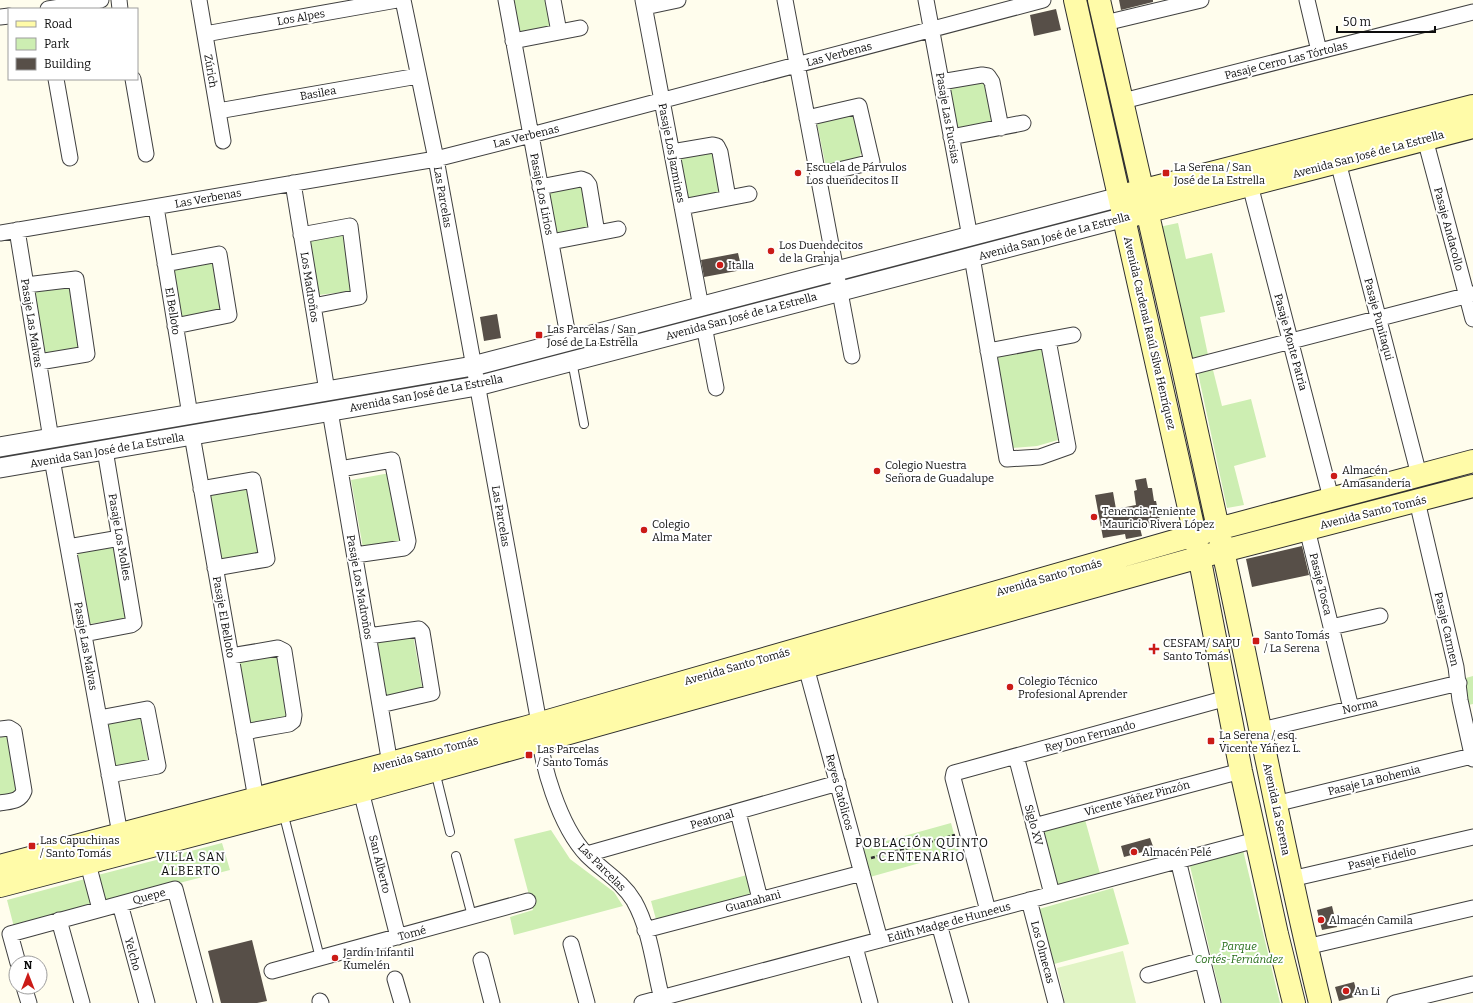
<svg xmlns="http://www.w3.org/2000/svg" width="1473" height="1003" font-family="Bitter,serif">
<style>
.green{fill:#cdeeb2}
.pitch{fill:#e1f4c5}
.building{fill:#574f48}
.lines{fill:none;stroke-linecap:round;stroke-linejoin:round}
.service-casing{stroke:#404040;stroke-width:10}
.minor-casing{stroke:#404040;stroke-width:17}
.tertiary-casing{stroke:#404040;stroke-width:21}
.secondary-casing{stroke:#2f2f2f;stroke-width:24}
.path{stroke:#2f2f2f;stroke-width:2.5;stroke-dasharray:4 2;stroke-linecap:butt}
.service{stroke:#fff;stroke-width:8}
.minor{stroke:#fff;stroke-width:15}
.tertiary{stroke:#fff;stroke-width:19}
.secondary{stroke:#fffba8;stroke-width:22}
.poi-dot{fill:#cb1b17;stroke:#fff;stroke-width:1.5}
.labels{text-anchor:middle;stroke-width:4;stroke-linejoin:round;paint-order:stroke}
.street-label{font-size:11px;fill:#0d0d0d;stroke:#fff}
.poi-label{font-size:11px;fill:#0d0d0d;stroke:#fff;text-anchor:start}
.park-label{font-size:11px;font-style:italic;fill:#236b17;stroke:#fff}
.neighbourhood-label{font-size:12px;letter-spacing:1px;fill:#0d0d0d;stroke:#fff}
</style>
<rect width="100%" height="100%" fill="#fffded"/>
<path class="green" d="M513,0H550L551,27L519,35Z
M984,78L996,121L956,131L948,87Z
M846,113L853,116L862,151L858,160L826,167L816,119Z
M713,148L721,196L689,202L683,198L680,155Z
M586,186L589,230L559,236L554,233L547,195L551,189Z
M1178,223L1186,259L1212,253L1225,312L1200,317L1208,355L1189,359L1159,227Z
M345,229L352,291L318,295L307,236Z
M214,259L223,313L178,320L170,266Z
M71,282L82,348L39,355L28,290Z
M1042,348L1058,440L1037,446L1012,448L995,357Z
M1213,370L1222,406L1251,399L1266,457L1234,466L1244,505L1227,508L1198,373Z
M390,473L402,541L363,548L351,480Z
M247,487L259,555L216,562L204,494Z
M113,543L126,618L90,624L77,549Z
M413,635L423,692L387,698L377,641Z
M280,654L291,716L245,724L234,661Z
M1473,676V704L1468,705L1462,679Z
M140,715L148,760L115,766L107,721Z
M9,733L19,793L0,796V734Z
M1084,816L1101,877L1059,889L1042,828Z
M951,823L959,852L870,877L861,848Z
M551,830L570,859L614,892L623,906L514,935L510,917L533,910L514,839Z
M222,843L230,870L105,902L98,875Z
M1243,850L1280,1003H1222L1190,866Z
M747,875L753,897L657,923L651,901Z
M85,879L93,906L14,927L7,900Z
M1113,888L1129,944L1054,964L1039,909Z"/>
<path class="pitch" d="M1123,951L1136,1003H1065L1057,968Z"/>
<path class="building" d="M1119,0H1153V2L1121,10Z
M1056,9L1061,30L1034,36L1030,15Z
M738,253L742,270L704,277L701,260Z
M497,314L501,338L484,341L480,317Z
M1146,478L1148,488H1152L1154,501H1156L1161,525L1140,528L1142,536L1126,539L1125,534L1103,538L1095,495L1113,492L1116,509L1136,505L1134,491L1137,490L1135,480Z
M1302,546L1309,575L1252,587L1246,559Z
M1150,838L1154,849L1124,857L1121,846Z
M1332,906L1337,927L1322,930L1317,910Z
M252,940L267,1001L257,1003H221L208,951Z
M1354,982L1358,996L1339,1001L1335,987Z"/>
<g class="lines">
<g class="service-casing">
<path id="service" d="M572,361L584,424
M435,771L450,832
M283,812L320,958
M456,856L472,916"/>
</g>
<g class="minor-casing">
<path id="minor" d="M119,0L120,9
M199,0L223,141
M403,0L436,159L539,723C539,761 560,827 587,855C603,871 622,881 634,901C651,931 654,970 663,1003
M506,0L569,341
M553,0L559,32
M643,0L701,307
M785,0L852,356
M926,0L970,237
M1307,0L1319,51
M645,7L678,0
M48,9L101,0
M0,17L9,16
M1105,23L1201,0
M205,34L397,0
M513,41L580,28
M56,79L70,158
M133,79L146,154
M941,82L982,75L988,76L992,82L1001,128
M1123,101L1473,12
M218,111L418,76
M807,118L859,106L872,162L818,175
M951,137L1023,123
M1425,139L1473,319
M672,152L713,145L717,146L720,152L728,198
M1338,162L1419,475
M293,183L327,391
M1250,185L1331,498
M540,187L581,179L586,181L589,185L597,233
M156,207L190,415
M682,207L749,194
M17,230L51,439
M0,233L436,159L531,135L1043,0
M301,235L350,226L359,297L313,306
M551,242L618,229
M972,257L1007,459L1040,457L1068,447L1048,340
M165,264L219,254L229,315L175,326
M26,285L76,279L87,354L39,362
M704,326L716,388
M988,351L1073,335
M1183,369L1473,294
M330,411L390,764
M192,435L256,799
M52,459L120,834
M340,469L392,460L408,541L407,545L404,548L355,555
M201,489L253,480L267,559L215,568
M1417,501L1456,667L1460,700L1473,759
M1307,529L1351,708
M68,547L120,538
M1331,627L1380,616
M84,634L131,625L134,623L105,450
M368,636L419,629L422,632L432,693L380,705
M231,656L278,648L284,651L294,715L293,721L289,724L244,732
M806,667L880,940
M99,718L147,709L158,766L109,775
M0,729L9,728L14,731L24,791C20,802 10,801 0,803
M1261,730L1459,683
M1016,756L1052,894
M361,791L398,937
M1275,804L1472,756
M738,812L760,899
M1034,826L1241,771
M587,854L838,783
M1178,860L1213,1003
M88,864L100,909
M1291,879L1473,837
M1029,900L1056,1003
M120,904L147,1003
M988,911L953,778L954,773L1227,698
M59,920L82,1003
M939,924L961,1003
M645,930L862,873
M571,944L587,1003
M855,947L870,1003
M1306,947L1473,908
M481,960L492,1003
M18,963L10,934L175,889L205,1003
M272,971L528,901
M1148,975L1203,960
M395,979L402,1003
M24,987L29,1003
M320,1001L321,1003
M642,1003L1256,840
M1395,1003L1473,984"/>
</g>
<g class="tertiary-casing">
<path id="tertiary" d="M0,447L473,366L1120,197
M0,468L477,386L1125,217"/>
</g>
<g class="secondary-casing">
<path id="secondary" d="M1075,0L1195,535L1241,771L1277,934L1294,1003
M1099,0C1143,189 1186,379 1227,569C1258,714 1285,859 1320,1003
M1129,194L1473,106
M1134,215L1473,127
M0,866L527,727L1195,535L1473,461
M0,886L361,791L1200,557L1473,486"/>
</g>
<path class="path" d="M871,858L955,835"/>
<use href="#service" class="service"/>
<use href="#minor" class="minor"/>
<use href="#tertiary" class="tertiary"/>
<use href="#secondary" class="secondary"/>
</g>
<g class="poi-dot">
<circle cx="798" cy="173" r="4"/>
<rect x="1162" y="169" width="8" height="8" rx="2"/>
<circle cx="771" cy="251" r="4"/>
<circle cx="720" cy="265" r="4"/>
<rect x="535" y="331" width="8" height="8" rx="2"/>
<circle cx="877" cy="471" r="4"/>
<circle cx="1334" cy="476" r="4"/>
<circle cx="1094" cy="517" r="4"/>
<circle cx="644" cy="530" r="4"/>
<rect x="1252" y="637" width="8" height="8" rx="2"/>
<path d="M1152 643h4v4h4v4h-4v4h-4v-4h-4v-4h4z"/>
<circle cx="1010" cy="687" r="4"/>
<rect x="1207" y="737" width="8" height="8" rx="2"/>
<rect x="525" y="751" width="8" height="8" rx="2"/>
<rect x="28" y="842" width="8" height="8" rx="2"/>
<circle cx="1134" cy="852" r="4"/>
<circle cx="1321" cy="920" r="4"/>
<circle cx="335" cy="958" r="4"/>
<circle cx="1346" cy="991" r="4"/>
</g>
<g class="labels">
<g class="street-label">
<text transform="translate(301 17) rotate(-10)" y="4">Los Alpes</text>
<text transform="translate(839 54) rotate(-15)" y="4">Las Verbenas</text>
<text transform="translate(1286 60) rotate(-14)" y="4">Pasaje Cerro Las Tórtolas</text>
<text transform="translate(211 71) rotate(80)" y="4">Zúrich</text>
<text transform="translate(318 93) rotate(-10)" y="4">Basilea</text>
<text transform="translate(948 118) rotate(80)" y="4">Pasaje Las Fucsias</text>
<text transform="translate(526 136) rotate(-14)" y="4">Las Verbenas</text>
<text transform="translate(672 153) rotate(79)" y="4">Pasaje Los Jazmines</text>
<text transform="translate(1368 154) rotate(-15)" y="4">Avenida San José de La Estrella</text>
<text transform="translate(542 194) rotate(79)" y="4">Pasaje Los Lirios</text>
<text transform="translate(443 197) rotate(80)" y="4">Las Parcelas</text>
<text transform="translate(208 198) rotate(-10)" y="4">Las Verbenas</text>
<text transform="translate(1449 229) rotate(75)" y="4">Pasaje Andacollo</text>
<text transform="translate(1054 236) rotate(-15)" y="4">Avenida San José de La Estrella</text>
<text transform="translate(310 287) rotate(81)" y="4">Los Madroños</text>
<text transform="translate(173 311) rotate(81)" y="4">El Belloto</text>
<text transform="translate(741 316) rotate(-15)" y="4">Avenida San José de La Estrella</text>
<text transform="translate(1379 319) rotate(75)" y="4">Pasaje Punitaqui</text>
<text transform="translate(32 323) rotate(81)" y="4">Pasaje Las Malvas</text>
<text transform="translate(1150 333) rotate(77)" y="4">Avenida Cardenal Raúl Silva Henríquez</text>
<text transform="translate(1291 342) rotate(75)" y="4">Pasaje Monte Patria</text>
<text transform="translate(426 393) rotate(-11)" y="4">Avenida San José de La Estrella</text>
<text transform="translate(107 450) rotate(-10)" y="4">Avenida San José de La Estrella</text>
<text transform="translate(1373 512) rotate(-14)" y="4">Avenida Santo Tomás</text>
<text transform="translate(501 516) rotate(80)" y="4">Las Parcelas</text>
<text transform="translate(120 537) rotate(80)" y="4">Pasaje Los Molles</text>
<text transform="translate(1049 577) rotate(-16)" y="4">Avenida Santo Tomás</text>
<text transform="translate(1321 584) rotate(76)" y="4">Pasaje Tosca</text>
<text transform="translate(360 587) rotate(80)" y="4">Pasaje Los Madroños</text>
<text transform="translate(224 617) rotate(80)" y="4">Pasaje El Belloto</text>
<text transform="translate(1447 629) rotate(77)" y="4">Pasaje Carmen</text>
<text transform="translate(86 646) rotate(80)" y="4">Pasaje Las Malvas</text>
<text transform="translate(737 666) rotate(-16)" y="4">Avenida Santo Tomás</text>
<text transform="translate(1360 706) rotate(-13)" y="4">Norma</text>
<text transform="translate(1090 736) rotate(-15)" y="4">Rey Don Fernando</text>
<text transform="translate(425 754) rotate(-15)" y="4">Avenida Santo Tomás</text>
<text transform="translate(1374 780) rotate(-14)" y="4">Pasaje La Bohemia</text>
<text transform="translate(840 792) rotate(75)" y="4">Reyes Católicos</text>
<text transform="translate(1137 798) rotate(-15)" y="4">Vicente Yáñez Pinzón</text>
<text transform="translate(1277 809) rotate(78)" y="4">Avenida La Serena</text>
<text transform="translate(712 819) rotate(-16)" y="4">Peatonal</text>
<text transform="translate(1034 825) rotate(75)" y="4">Siglo XV</text>
<text transform="translate(1382 858) rotate(-13)" y="4">Pasaje Fidelio</text>
<text transform="translate(380 864) rotate(76)" y="4">San Alberto</text>
<text transform="translate(602 867) rotate(45)" y="4">Las Parcelas</text>
<text transform="translate(149 896) rotate(-15)" y="4">Quepe</text>
<text transform="translate(753 901) rotate(-15)" y="4">Guanahani</text>
<text transform="translate(949 922) rotate(-15)" y="4">Edith Madge de Huneeus</text>
<text transform="translate(412 933) rotate(-15)" y="4">Tomé</text>
<text transform="translate(1043 952) rotate(75)" y="4">Los Olmecas</text>
<text transform="translate(133 954) rotate(75)" y="4">Yelcho</text>
</g>
<g class="poi-label">
<text x="806" y="171">Escuela de Párvulos<tspan x="806" dy="13">Los duendecitos II</tspan></text>
<text x="1174" y="171">La Serena / San<tspan x="1174" dy="13">José de La Estrella</tspan></text>
<text x="779" y="249">Los Duendecitos<tspan x="779" dy="13">de la Granja</tspan></text>
<text x="728" y="269">Italla</text>
<text x="547" y="333">Las Parcelas / San<tspan x="547" dy="13">José de La Estrella</tspan></text>
<text x="885" y="469">Colegio Nuestra<tspan x="885" dy="13">Señora de Guadalupe</tspan></text>
<text x="1342" y="474">Almacén<tspan x="1342" dy="13">Amasandería</tspan></text>
<text x="1102" y="515">Tenencia Teniente<tspan x="1102" dy="13">Mauricio Rivera López</tspan></text>
<text x="652" y="528">Colegio<tspan x="652" dy="13">Alma Mater</tspan></text>
<text x="1264" y="639">Santo Tomás<tspan x="1264" dy="13">/ La Serena</tspan></text>
<text x="1163" y="647">CESFAM/ SAPU<tspan x="1163" dy="13">Santo Tomás</tspan></text>
<text x="1018" y="685">Colegio Técnico<tspan x="1018" dy="13">Profesional Aprender</tspan></text>
<text x="1219" y="739">La Serena / esq.<tspan x="1219" dy="13">Vicente Yáñez L.</tspan></text>
<text x="537" y="753">Las Parcelas<tspan x="537" dy="13">/ Santo Tomás</tspan></text>
<text x="40" y="844">Las Capuchinas<tspan x="40" dy="13">/ Santo Tomás</tspan></text>
<text x="1142" y="856">Almacén Pelé</text>
<text x="1329" y="924">Almacén Camila</text>
<text x="343" y="956">Jardín Infantil<tspan x="343" dy="13">Kumelén</tspan></text>
<text x="1354" y="995">An Li</text>
</g>
<g class="park-label">
<text x="1239" y="950">Parque<tspan x="1239" dy="13">Cortés-Fernández</tspan></text>
</g>
<g class="neighbourhood-label">
<text x="922" y="847">POBLACIÓN QUINTO<tspan x="922" dy="14">CENTENARIO</tspan></text>
<text x="191" y="861">VILLA SAN<tspan x="191" dy="14">ALBERTO</tspan></text>
</g>
</g>
<rect x="8" y="8" width="130" height="72" fill="#ffffff" stroke="#9e9e9e"/>
<rect x="16" y="21" width="20" height="6" fill="#fffba8" stroke="#9e9e9e"/>
<text x="44" y="28" font-size="12" fill="#0d0d0d">Road</text>
<rect x="16" y="38" width="20" height="12" fill="#cdeeb2" stroke="#9e9e9e"/>
<text x="44" y="48" font-size="12" fill="#0d0d0d">Park</text>
<rect x="16" y="58" width="20" height="12" fill="#574f48" stroke="#9e9e9e"/>
<text x="44" y="68" font-size="12" fill="#0d0d0d">Building</text>
<g transform="translate(28 975)"><circle r="19" fill="#ffffff" stroke="#9e9e9e"/>
<path d="M0-3L7 15L0 10L-7 15Z" fill="#cb1b17"/>
<text y="-6" font-size="11" font-weight="bold" text-anchor="middle" fill="#0d0d0d">N</text>
</g>
<path d="M1337 26v6h98v-6" fill="none" stroke="#0d0d0d" stroke-width="2"/>
<text x="1343" y="26" font-size="12" fill="#0d0d0d" stroke="#ffffff" stroke-width="3" paint-order="stroke">50 m</text>
</svg>
